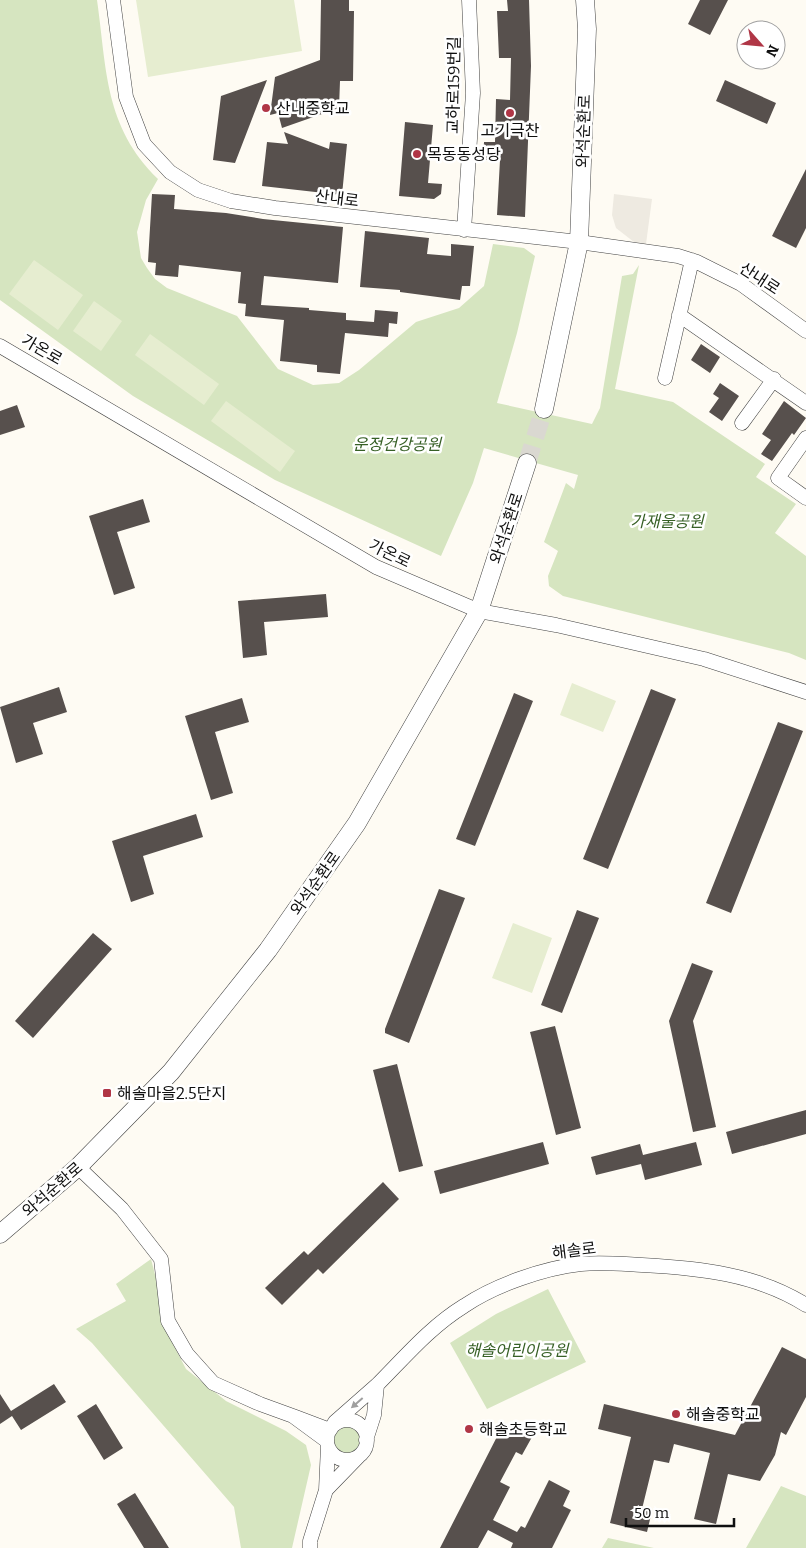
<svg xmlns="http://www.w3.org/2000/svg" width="806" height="1548" font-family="Bitter,'Noto Sans KR',serif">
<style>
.green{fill:#d6e5c0}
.pitch{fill:#e6edd0}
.plaza{fill:#eeeae1}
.building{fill:#57504d}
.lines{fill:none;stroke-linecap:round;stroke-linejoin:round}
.tertiary-tunnel{stroke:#dad8d1;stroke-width:18;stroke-dasharray:18 9;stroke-linecap:butt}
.minor-casing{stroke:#424242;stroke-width:15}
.tertiary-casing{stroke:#424242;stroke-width:19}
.minor{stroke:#fff;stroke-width:14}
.tertiary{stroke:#fff;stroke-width:18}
.oneway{fill:#9f9f9f}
.poi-dot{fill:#b03646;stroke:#fff;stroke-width:2}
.labels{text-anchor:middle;stroke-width:5;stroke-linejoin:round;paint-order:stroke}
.street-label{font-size:16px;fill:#0f0f0f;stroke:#fff}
.poi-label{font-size:16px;fill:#0f0f0f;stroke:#fff;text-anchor:start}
.park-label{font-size:16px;font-style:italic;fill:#376026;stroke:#fff}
</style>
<rect width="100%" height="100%" fill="#fefbf3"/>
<path class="green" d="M0,0H97C107,70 104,126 158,179L146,200L137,232L141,258L147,268L155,279L167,288L237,316L278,369L313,385L339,383L359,370L416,322L459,308L484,286L493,244L524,248L535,256L517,333L497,403L592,424L600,408L622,276L633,274L639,265L615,389L673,402L765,464L756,477L796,504L775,533L806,556V660L789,653L563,596L549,586L548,576L558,551L544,542L566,483L574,489L578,475L484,448L473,483L441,556L275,480L133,396L0,300Z
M151,1259L173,1344L186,1369L226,1401L286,1431L306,1445L311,1465L292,1548H241L234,1507L92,1343L76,1329L126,1301L116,1284Z
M548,1289L586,1362L487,1409L450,1343L496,1314Z
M333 1440a14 14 0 1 1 28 0a14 14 0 1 1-28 0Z
M781,1486L806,1496V1548H746Z
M608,1538L654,1548H602Z"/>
<path class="pitch" d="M136,0H294L302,51L148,77Z
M34,260L83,295L58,330L9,294Z
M94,301L122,321L101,351L73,331Z
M150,334L219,384L204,405L135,355Z
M226,401L295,451L280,472L211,421Z
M572,683L616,701L603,732L560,715Z
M513,923L552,938L532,993L492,978Z"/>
<path class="plaza" d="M614,194L652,199L646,244L634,242L616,228L612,215Z"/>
<path class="building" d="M321,0H349V11H354L353,81H340L339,108L282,128L278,113L270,115L275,77L320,60Z
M507,0H529L531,66L525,217L497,215L500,160H483L484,142H495L496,99L510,100L511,58H499L497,11H508Z
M700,0H728L710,35L688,24Z
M267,80L235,163L213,160L221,96Z
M725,80L776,103L767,124L716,101Z
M405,122L433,125L428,183L442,184L441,194L434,199L399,196Z
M284,132L329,149L330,142L347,144L342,195L262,186L267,142L288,144Z
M806,169V228L796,248L772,236Z
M152,194L175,195L174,209L226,213L263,219L343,227L338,283L264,276L261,305L309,308V310L346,313V320L374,322L375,310L398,312L397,324L389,323L388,337L345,333L340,374L317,372V365L280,361L284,320L245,316L246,304L238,303L241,272L179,265L178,277L155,275L156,263L148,262Z
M365,231L429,238L427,254L451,256V244L474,246L470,286H462L460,300L400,292V290L360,287Z
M701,344L720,357L710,373L691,360Z
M720,383L739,396L722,421L709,412L719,398L713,394Z
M784,401L806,418L794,435L792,433L772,461L761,454L771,440L762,434Z
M17,405L25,427L0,435V411Z
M143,499L150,522L117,532L135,588L114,595L89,516Z
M326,594L328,617L264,622L267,655L243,658L238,601Z
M59,687L67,712L33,723L43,754L16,763L0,707Z
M651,689L676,699L608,869L583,859Z
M514,693L533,701L475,846L456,839Z
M242,698L249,722L215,732L233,793L211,800L185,716Z
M778,722L803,731L731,913L706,903Z
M196,814L203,837L143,856L154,894L131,902L112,841Z
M439,889L465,898L409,1043L385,1033V1029Z
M577,910L599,918L562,1013L541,1005Z
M93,933L112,949L33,1038L15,1021Z
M692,963L713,971L693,1021L716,1127L693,1132L669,1021Z
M555,1026L581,1128L556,1135L530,1032Z
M397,1064L423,1166L399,1172L373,1070Z
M806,1110V1134L732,1154L726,1132Z
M543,1142L549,1164L440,1194L434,1171Z
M696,1142L702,1165L645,1180L641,1164L596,1175L591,1157L640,1144L643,1155Z
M383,1182L399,1199L323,1274L318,1269L282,1305L265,1288L304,1251L308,1255Z
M782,1347L806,1359V1397L786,1435L781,1432L775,1455L760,1481L728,1474L716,1524L694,1519L710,1453L674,1444L669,1463L654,1460L642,1509L652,1511L647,1532L610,1523L631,1437L598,1429L604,1404L735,1435Z
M54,1384L66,1402L21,1430L12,1416L0,1424V1394L11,1411Z
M96,1404L123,1448L104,1460L77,1416Z
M504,1423L532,1437L522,1455L516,1452L500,1482L510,1487L493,1520L517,1532L521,1526L525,1528L549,1480L570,1491L563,1506L571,1510L552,1548H511L513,1543L488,1530L478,1548H440Z
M135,1493L169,1548H144L117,1504Z"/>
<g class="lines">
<path class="tertiary-tunnel" d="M527,463L544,409"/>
<g class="minor-casing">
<path id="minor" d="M113,0L126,97L144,144L170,172L198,190L231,201L275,208L579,242L678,256L697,262L741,284L806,331
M464,230L473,93L469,0
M679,315L806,403
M0,346L376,567L479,611L556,625L704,659L806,692
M665,378L692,260
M742,423L774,379
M806,438L778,478L806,498
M78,1167L122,1209L161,1259L168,1321L187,1354L213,1383L260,1404L293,1416
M377,1385C405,1357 430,1327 464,1306C495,1285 544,1268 581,1264C601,1262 622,1264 642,1265C699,1268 757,1274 806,1305
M327 1440a20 20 0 1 1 40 0a20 20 0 1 1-40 0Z
M327,1441L293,1416L330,1430L335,1422L377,1385L374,1415L366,1440
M326,1490L358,1457
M310,1548V1541L326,1490L328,1446"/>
</g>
<g class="tertiary-casing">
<path id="tertiary" d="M544,409L579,242L587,29L585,0
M0,1234L78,1167L171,1072L268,950L357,823L479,611L527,463"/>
</g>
<use href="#minor" class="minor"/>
<use href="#tertiary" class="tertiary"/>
</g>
<defs><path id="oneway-solid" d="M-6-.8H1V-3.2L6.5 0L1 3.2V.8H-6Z" transform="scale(1.25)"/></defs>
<use class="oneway" href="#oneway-solid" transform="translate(357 1403) rotate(139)"/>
<g class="poi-dot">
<circle cx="266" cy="108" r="5"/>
<circle cx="510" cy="113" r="5"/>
<circle cx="417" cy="154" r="5"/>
<rect x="102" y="1088" width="10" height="10" rx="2.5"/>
<circle cx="676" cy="1414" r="5"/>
<circle cx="469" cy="1429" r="5"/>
</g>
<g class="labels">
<g class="street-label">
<text transform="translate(453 85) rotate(-89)" y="6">교하로159번길</text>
<text transform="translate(583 131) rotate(-88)" y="6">와석순환로</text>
<text transform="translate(337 198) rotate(7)" y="6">산내로</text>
<text transform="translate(760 278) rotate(33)" y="6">산내로</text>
<text transform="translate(42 349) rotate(30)" y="6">가온로</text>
<text transform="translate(506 528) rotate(-72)" y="6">와석순환로</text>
<text transform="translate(390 553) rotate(26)" y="6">가온로</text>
<text transform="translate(315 883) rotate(-55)" y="6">와석순환로</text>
<text transform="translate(52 1189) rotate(-41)" y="6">와석순환로</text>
<text transform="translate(574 1250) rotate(-7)" y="6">해솔로</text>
</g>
<g class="poi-label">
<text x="276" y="114">산내중학교</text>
<text x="510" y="136" text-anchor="middle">고기극찬</text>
<text x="427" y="160">목동동성당</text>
<text x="117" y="1099">해솔마을2.5단지</text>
<text x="686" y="1420">해솔중학교</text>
<text x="479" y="1435">해솔초등학교</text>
</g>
<g class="park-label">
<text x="397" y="450">운정건강공원</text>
<text x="667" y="527">가재울공원</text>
<text x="517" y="1356">해솔어린이공원</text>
</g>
</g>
<g transform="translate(761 45) rotate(117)"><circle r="24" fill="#ffffff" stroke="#9f9f9f"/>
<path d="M0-4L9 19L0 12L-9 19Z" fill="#b03646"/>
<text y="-8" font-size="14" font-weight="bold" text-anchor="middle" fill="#0f0f0f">N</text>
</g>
<path d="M626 1518v8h108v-8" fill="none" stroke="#0f0f0f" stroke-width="2.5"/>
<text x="634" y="1518" font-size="15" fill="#0f0f0f" stroke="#ffffff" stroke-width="4" paint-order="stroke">50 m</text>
</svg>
